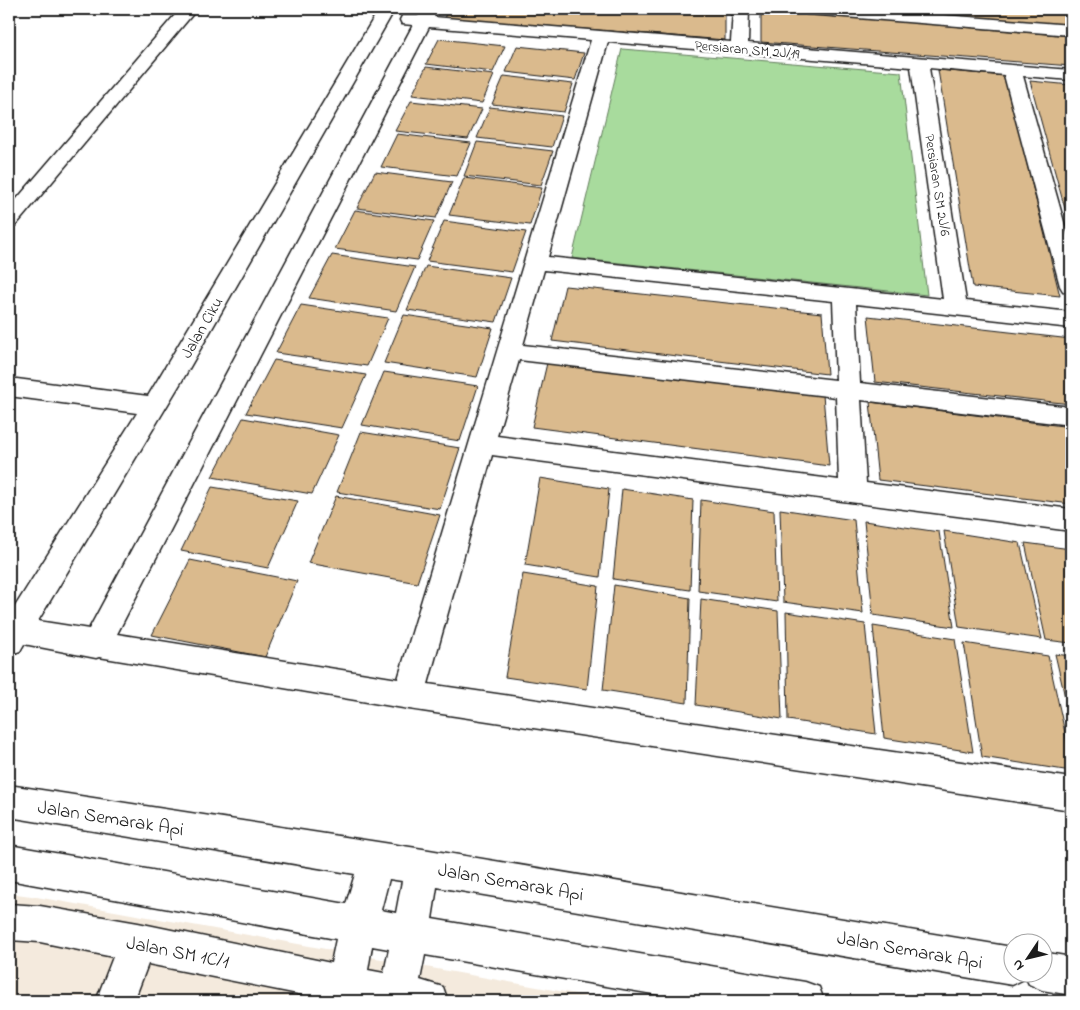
<svg xmlns="http://www.w3.org/2000/svg" width="1080" height="1010" font-family="'Indie Flower',sans-serif">
<style>
.built{fill:#f4eadd}
.green{fill:#a8db9d;stroke:#627c5c}
.building{fill:#daba8d;stroke:#1c1c1c}
.lines{fill:none;stroke-linecap:round;stroke-linejoin:round}
.minor-casing{stroke:#1c1c1c;stroke-width:3}
.minor{fill:#fff;fill-rule:evenodd}
.labels{text-anchor:middle;stroke-width:5;stroke-linejoin:round;paint-order:stroke}
.far-street-label{font-size:14px;fill:#1c1c1c;stroke:#fff}
.street-label{font-size:16px;fill:#1c1c1c;stroke:#fff}
.near-street-label{font-size:19px;fill:#1c1c1c;stroke:#fff}
</style>
<rect width="100%" height="100%" fill="#fff"/>
<filter id="ink" filterUnits="userSpaceOnUse"><feTurbulence type="fractalNoise" baseFrequency=".02" numOctaves="2"/><feDisplacementMap in="SourceGraphic" scale="10" xChannelSelector="R" yChannelSelector="G"/><feConvolveMatrix kernelMatrix="1 2 1 2 8 2 1 2 1" color-interpolation-filters="sRGB"/></filter>
<g filter="url(#ink)">
<path class="built" d="M9,893L31,896L615,1001H9Z"/>
<path class="green" d="M622,49L901,72L927,295L572,258Z"/>
<path class="building" d="M448,9H725V40L444,18Z
M850,9H1061L1069,25Z
M761,10L1071,36V66L761,42Z
M439,39L505,46L493,72L426,64Z
M517,46L584,53L575,80L506,72Z
M426,67L494,75L482,103L412,95Z
M938,70L1005,76L1060,296L973,287Z
M504,76L573,84L564,112L492,104Z
M1030,81L1071,85V231Z
M411,101L482,109L468,139L395,131Z
M490,107L562,116L552,147L477,138Z
M397,134L471,143L457,176L381,167Z
M477,142L553,151L541,185L464,176Z
M375,172L452,182L436,218L357,208Z
M464,178L542,188L530,225L449,215Z
M355,210L434,221L417,260L335,249Z
M444,221L526,232L512,272L427,261Z
M332,255L415,267L396,311L309,298Z
M426,266L511,278L496,322L407,310Z
M565,286L822,313L827,374L552,341Z
M301,305L388,318L367,366L276,353Z
M404,315L493,328L477,377L384,363Z
M868,316L1071,339V404L875,382Z
M274,360L366,375L342,428L246,413Z
M547,363L823,395L829,466L532,427Z
M384,372L478,386L460,441L362,425Z
M870,402L1071,427V504L878,480Z
M243,418L339,435L312,494L212,477Z
M361,432L460,448L440,509L337,492Z
M540,478L609,489L600,577L525,565Z
M212,487L298,501L268,568L181,551Z
M622,489L693,500L690,590L613,579Z
M336,496L440,515L417,583L308,563Z
M701,500L774,511L777,602L698,591Z
M780,509L854,520L863,613L783,602Z
M864,521L939,532L954,627L873,615Z
M944,531L1020,543L1042,639L959,627Z
M1025,543L1071,549V643L1046,640Z
M190,560L297,581L265,657L152,635Z
M523,574L598,586L587,689L505,677Z
M614,585L690,598L687,703L603,690Z
M701,599L778,611L782,719L696,705Z
M786,612L865,624L876,734L788,720Z
M873,626L955,639L973,752L884,738Z
M964,643L1048,656L1071,760V771L982,757Z
M1055,654L1071,656V723Z"/>
<g class="lines">
<g class="minor-casing">
<path id="minor" d="M180,9H197L16,225L9,227V208Z
M379,9H395L186,374L38,621L89,629L413,25L402,24L400,20L402,16H418L422,9H438L434,17L731,42L733,9H749L748,43L1071,70V80L1023,76L1071,247V293L1063,291L1060,286L1004,75L929,68L966,301L1071,312V328L856,304L860,383L1071,407V425L861,400L866,483L1071,509V531L492,455L428,684L1071,778V810L409,709L99,657L96,658L24,644L20,651L9,655V616L137,413L9,396V378L148,396ZM429,27L591,40L398,679L117,634ZM608,42L911,67L943,299L548,257ZM544,270L833,301L836,380L523,345ZM519,360L836,397L839,480L497,436Z
M799,9H866L1071,25V35L807,14L801,12Z
M9,785L423,849L1012,947V972H1042V952L1071,957V995L1042,990L1029,984L1026,978L1012,985L437,887L432,919L805,982L819,987L824,1001H694L425,955L420,980L443,987L448,1001H323V999L148,964L134,1001H96L113,957L40,942L9,940V904L40,906L138,923L331,963L336,939L9,880V845L346,904L355,874L9,817ZM389,879L402,881L396,913L381,910ZM372,946L389,949L384,973L368,970Z"/>
</g>
<use href="#minor" class="minor"/>
</g>
</g>
<g class="labels">
<g class="far-street-label">
<text transform="translate(747 49) rotate(5)" y="5">Persiaran SM 2J/19</text>
<text transform="translate(938 185) rotate(81)" y="5">Persiaran SM 2J/6</text>
</g>
<g class="street-label">
<text transform="translate(201 327) rotate(-60)" y="6">Jalan Ciku</text>
</g>
<g class="near-street-label">
<text transform="translate(111 817) rotate(9)" y="7">Jalan Semarak Api</text>
<text transform="translate(511 881) rotate(10)" y="7">Jalan Semarak Api</text>
<text transform="translate(910 949) rotate(10)" y="7">Jalan Semarak Api</text>
<text transform="translate(178 951) rotate(11)" y="7">Jalan SM 1C/1</text>
</g>
</g>
<rect width="1080" height="1010" fill="none" stroke="#fff" stroke-width="30"/>
<rect x="15" y="15" width="1050" height="980" fill="none" stroke="#1c1c1c" stroke-width="2" filter="url(#ink)"/>
<g transform="translate(1028 958) rotate(235)"><circle r="24" fill="#ffffff" stroke="#a4a4a4"/>
<path d="M0-4L9 19L0 12L-9 19Z" fill="#1c1c1c"/>
<text y="-8" font-size="14" font-weight="bold" text-anchor="middle" fill="#1c1c1c">N</text>
</g>
</svg>
